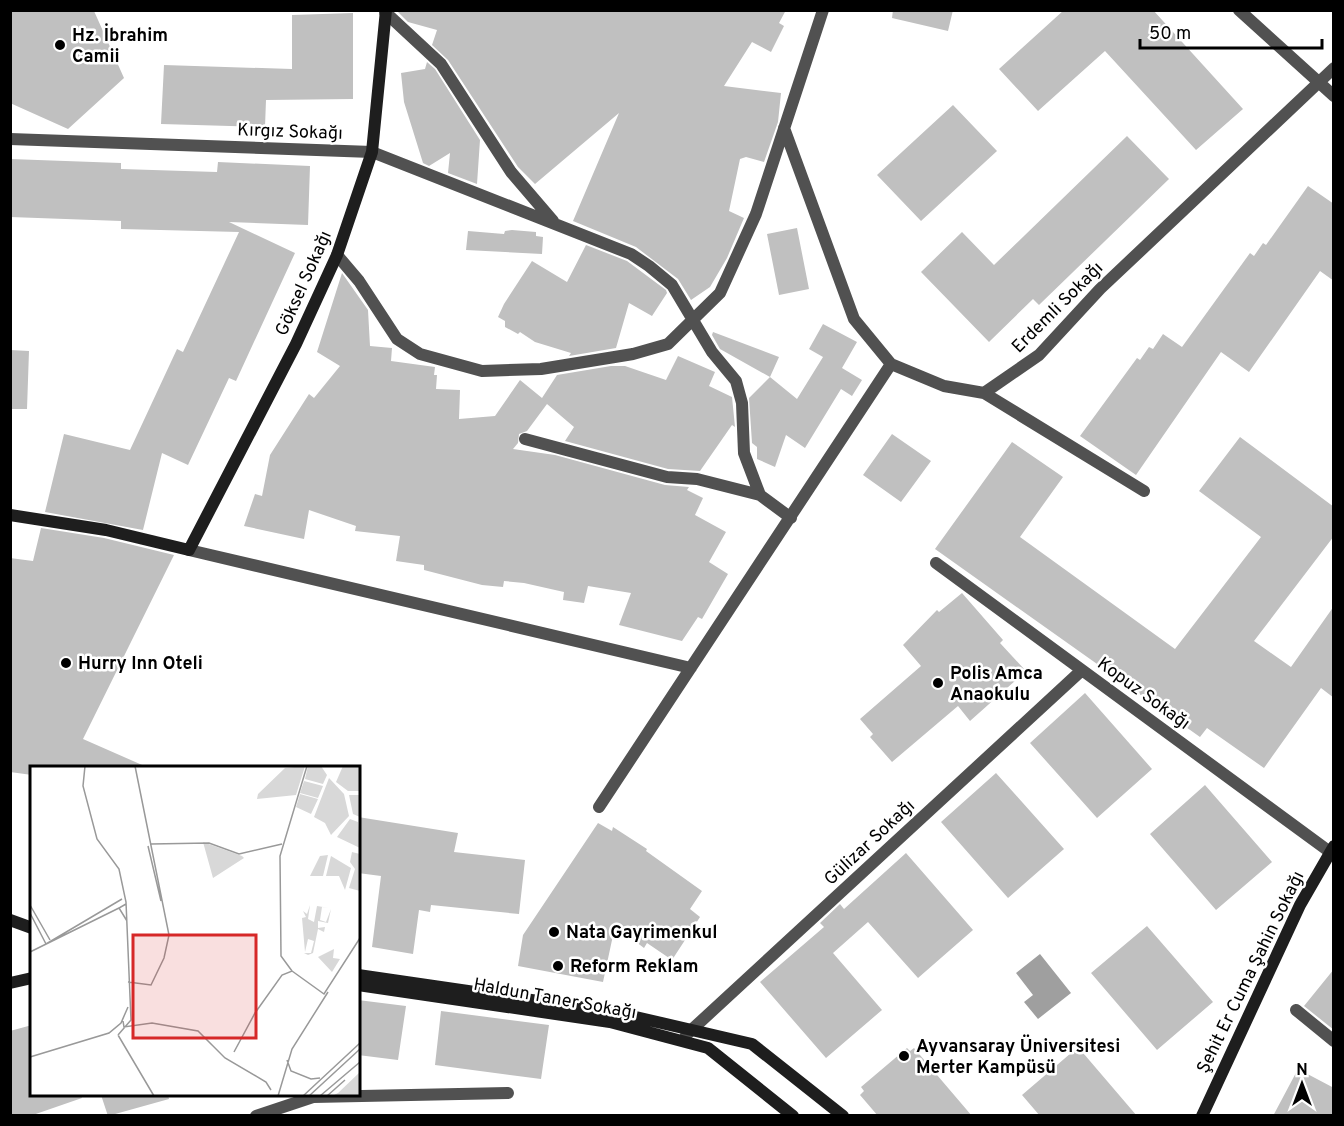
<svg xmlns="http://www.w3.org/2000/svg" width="1344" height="1126" font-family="Overpass,sans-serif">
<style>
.water{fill:#9f9f9f}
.building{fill:#c0c0c0}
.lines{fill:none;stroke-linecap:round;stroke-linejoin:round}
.street{stroke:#515151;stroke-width:12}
.secondary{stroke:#1e1e1e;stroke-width:12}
.poi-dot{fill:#000;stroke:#fff;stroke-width:2}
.labels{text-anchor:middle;stroke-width:5;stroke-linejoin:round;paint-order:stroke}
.poi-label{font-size:18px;font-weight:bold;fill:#000;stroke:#fff;text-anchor:start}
.street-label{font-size:18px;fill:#000;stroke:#fff}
.inset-road{fill:none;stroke:#999;stroke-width:1.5}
.view{fill:#d62828;fill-opacity:0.15;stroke:#d62828;stroke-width:3}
.inset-edge{fill:none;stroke:#000;stroke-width:3}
</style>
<rect width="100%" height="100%" fill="#fff"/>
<path class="water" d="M1040,954L1071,993L1038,1019L1024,1002L1033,995L1016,973Z"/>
<path class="building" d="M10,10L94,11L124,78L68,129L10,103Z
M396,10H786L779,23L784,26L771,52L752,42L724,86L781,93L778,122L764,162L746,157L740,159L729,211L744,218L727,258L710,287L691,300L678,279L636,247L573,221L619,113L535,184L518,167L448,60L432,45L437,30L408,22Z
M893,10H953L948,31L892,18Z
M1064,10H1153L1243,109L1196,150L1105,51L1038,111L999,69Z
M353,13V99L266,100L265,127L161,124L164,65L292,69V15Z
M427,62L435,69L480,140L477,184L448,173L450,153L429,166L423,163L404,102L401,73L425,69Z
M953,105L997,151L921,221L877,175Z
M1127,136L1169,179L1039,305L1033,299L989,342L921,272L962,232L994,265Z
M10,159L121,163V169L217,172L218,162L310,166L308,225L229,222L295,253L236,381L229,378L188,465L162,453L143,530L45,512L64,434L130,450L177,349L183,352L239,232L121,229V221L10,217Z
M1308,186L1334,204V281L1320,271L1249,372L1221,352L1136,475L1080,436L1137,358L1140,360L1149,347L1153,349L1163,334L1182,347L1250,253L1254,256L1263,243L1266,245Z
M797,228L809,289L779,295L767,234Z
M512,230L536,232V236L543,237L542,254L466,250L468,231L504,234L505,231Z
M586,245L627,261L666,290L667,293L652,316L629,303L616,348L569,356L571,353L535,342L520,332L518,334L505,327V321L498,317L504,304L532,261L567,282Z
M342,273L368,310L370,346L392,348L391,361L435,367L434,375H437L436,389L460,390L459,419L495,416L520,380L542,398L557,375L611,366H625L666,380L678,356L715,372L709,386L732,397L735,427L732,425L700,471L668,469L565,441L574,427L547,404L527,431L519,434L518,443L513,449L555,455L665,485L689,487L687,490L703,498L695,515L726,532L709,562L728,574L702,619L698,617L682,641L619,625L631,593L588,586L584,603L563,600L564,592L524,583L504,581L503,587L482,585L424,570V565L396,561L400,536L355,531L356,526L309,510L304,539L244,526L255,494L262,496L270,455L309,394L314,398L340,366L317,352Z
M823,324L857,342L842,368L862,380L852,396L841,389L805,448L786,435L775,467L757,459V447L752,443L749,398L770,377L797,399L823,357L809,349Z
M713,332L779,357L770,377L720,349L712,335Z
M10,350L29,351L27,409H10Z
M892,434L931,461L901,502L863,475Z
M1240,437L1334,507V536L1254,641L1291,667L1334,606V698L1321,688L1264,768L1207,728L1200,737L935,549L1012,442L1063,477L1020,537L1175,649L1261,537L1199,491Z
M41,528L104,538L174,555L83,739L149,768H32V775L10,772V558L33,561Z
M962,593L1003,640L1000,643L1026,671L970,721L958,706L892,762L870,737L873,734L860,719L921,666L903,645L937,610L939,612Z
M1085,693L1152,769L1097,818L1030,743Z
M996,773L1064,849L1008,898L941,822Z
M1205,785L1272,862L1216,910L1150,834Z
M358,817L458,833L454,852L525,860L519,914L431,905L430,912L419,910L413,954L372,947L381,876L358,873Z
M598,823L612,831L613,827L647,849L646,851L702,891L690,909L700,917L672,960L647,943L644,948L615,926L603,982L518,966L523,935Z
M906,853L973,930L918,978L868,922L833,953L882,1010L826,1058L760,982L824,927L820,923L840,904L844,909Z
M1147,926L1213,1002L1157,1050L1091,973Z
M1334,969V1030L1304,1006Z
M358,1000L406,1006L398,1060L358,1055Z
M441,1011L549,1025L541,1079L435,1065Z
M32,1025V1095H81L82,1098L30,1116H10V1031Z
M1078,1047L1137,1116H1040L1022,1095Z
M907,1048L910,1051L914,1048L972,1116H878L860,1095L864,1091L861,1087Z
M1298,1069L1334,1088V1116H1273Z
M101,1095H168L169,1099L108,1116Z"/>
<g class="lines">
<path class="street" d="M1239,10L1334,96
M385,12L441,64L511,172L553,221
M784,128L854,319L891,364L944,386L984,393L1039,355L1100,289L1334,68
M10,139L372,152L631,254L649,266L672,285L712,352L736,381L742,403L744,453L760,495L791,518
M337,255L359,281L397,339L420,354L482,371L541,369L633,354L668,344L720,293L756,214L823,10
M984,393L1144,491
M525,439L667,477L697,479L760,495
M189,550L691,668
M936,563L1330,852
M599,807L891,364
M1296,1010L1334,1041
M686,1035L1082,670
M256,1116L313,1097L508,1093"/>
<path class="secondary" d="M10,515L106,530L189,550L296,344L337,255L372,152L386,10
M10,920L32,928
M358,975L614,1012L752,1044L843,1116
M10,983L32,978
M358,985L610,1022L708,1048L793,1116
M1202,1116L1300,905L1334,846"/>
</g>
<g class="poi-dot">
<circle cx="60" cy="45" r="6"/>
<circle cx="66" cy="663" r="6"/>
<circle cx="938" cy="683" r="6"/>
<circle cx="554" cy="932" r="6"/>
<circle cx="558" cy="966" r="6"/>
<circle cx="904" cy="1056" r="6"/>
</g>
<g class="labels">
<g class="poi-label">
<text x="72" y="41">Hz. İbrahim<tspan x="72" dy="21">Camii</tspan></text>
<text x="78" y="669">Hurry Inn Oteli</text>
<text x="950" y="679">Polis Amca<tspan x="950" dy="21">Anaokulu</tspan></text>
<text x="566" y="938">Nata Gayrimenkul</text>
<text x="570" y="972">Reform Reklam</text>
<text x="916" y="1052">Ayvansaray Üniversitesi<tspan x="916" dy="21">Merter Kampüsü</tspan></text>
</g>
<g class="street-label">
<text transform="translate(290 131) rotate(2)" y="6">Kırgız Sokağı</text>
<text transform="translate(303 283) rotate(-66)" y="6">Göksel Sokağı</text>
<text transform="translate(1057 307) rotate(-45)" y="6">Erdemli Sokağı</text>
<text transform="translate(1144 693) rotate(36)" y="6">Kopuz Sokağı</text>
<text transform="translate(869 842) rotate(-43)" y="6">Gülizar Sokağı</text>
<text transform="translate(1250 972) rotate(-64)" y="6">Şehit Er Cuma Şahin Sokağı</text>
<text transform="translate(555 998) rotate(10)" y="6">Haldun Taner Sokağı</text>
</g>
</g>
<g transform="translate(30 766)">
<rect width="330" height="330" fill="#fff"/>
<path d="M275,0L266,29L227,33L228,28L255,2ZM278,0H291L297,9L293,18L275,13ZM313,0H330V25H318L306,16ZM299,12L314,28L319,50L301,69L295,57L284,51ZM274,15L293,20L288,32L270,27ZM270,28L288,33L281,48L266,41ZM319,29H330V51L323,48ZM320,53L328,56L330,82L307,71ZM173,76L212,90L214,92L183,112ZM322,86L330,88V125L319,122L325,103L320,96ZM298,89L293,110H280L290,90ZM301,90L321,102L315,124L309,110H296ZM280,139L278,153L284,156L287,140L299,142L292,141L290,154L296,156L301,143L298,157L288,155V162L295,161L294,166L288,163L283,187L278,189L274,187H281L284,175L278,173L275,186L272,152L276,151L273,145L277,148ZM304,183L303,192L310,193L302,206L288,191ZM330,306V330H302L308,327Z" fill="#d8d8d8"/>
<path class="inset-road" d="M55,0L53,20L67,73L89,103L96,136L101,254L88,269M121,78L179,77L209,88L252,78M118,80L131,135M96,138L89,142L97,155M0,139L20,174M0,147L16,178M16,178L92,133M0,186L89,142M262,205L251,190L250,90L277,0M98,216L121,219L134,192L139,169L105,0M93,255L94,261L122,257L168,265L195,292L236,316L241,324M88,269L124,330M204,286L225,247L252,209L262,205L294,228L330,172M0,291L79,267L91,257L98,241M257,294L261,305L281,313L290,312M248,330L262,283L298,226M273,330L330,277M279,330L330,283M290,330L330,296M297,330L315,314"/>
<path class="view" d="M103,169H226V272H103Z"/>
<rect width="330" height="330" class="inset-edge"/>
</g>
<rect width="1344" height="1126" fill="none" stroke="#000000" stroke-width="24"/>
<g transform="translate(1302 1084)" stroke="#ffffff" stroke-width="4.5" paint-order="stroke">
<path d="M0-4.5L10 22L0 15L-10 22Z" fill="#000000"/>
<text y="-9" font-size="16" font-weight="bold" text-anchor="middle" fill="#000000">N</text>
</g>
<path d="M1140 39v9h182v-9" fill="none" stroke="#000000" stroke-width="3"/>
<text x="1149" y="39" font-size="18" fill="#000000" stroke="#ffffff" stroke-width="4.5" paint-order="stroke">50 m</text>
</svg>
